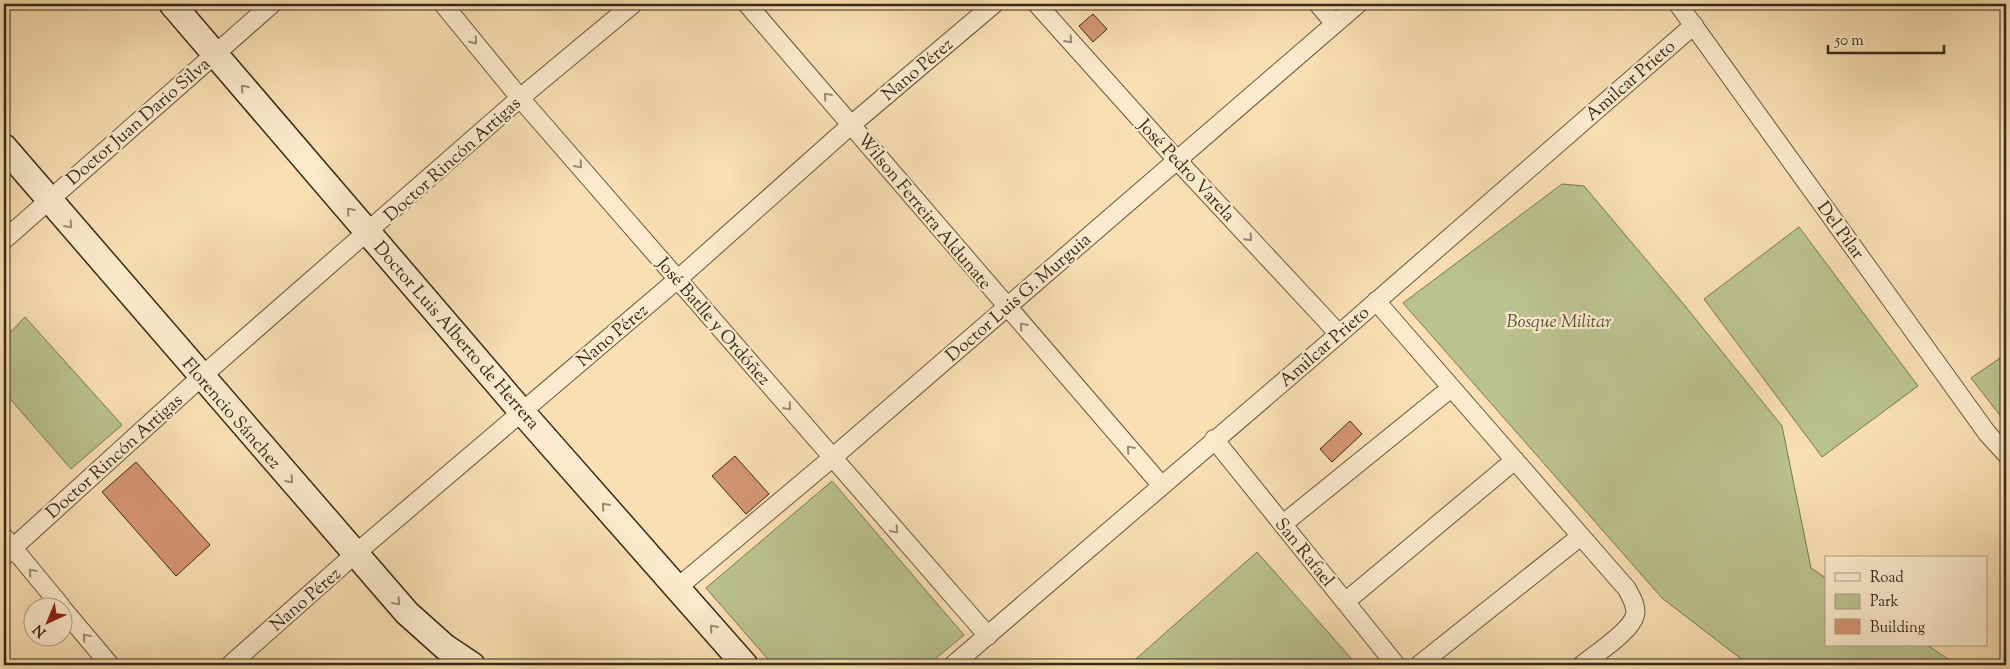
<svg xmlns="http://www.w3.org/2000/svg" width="2010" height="669" font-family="'Sorts Mill Goudy',serif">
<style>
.green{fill:#bac28f;stroke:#787654}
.building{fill:#d59673;stroke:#372918}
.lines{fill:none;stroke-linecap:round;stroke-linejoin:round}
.street-casing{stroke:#68563e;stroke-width:20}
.secondary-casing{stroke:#372918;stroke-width:28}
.street{stroke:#fbeacd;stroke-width:18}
.secondary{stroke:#fbeacd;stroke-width:25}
.oneway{stroke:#998a72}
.labels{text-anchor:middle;stroke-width:4.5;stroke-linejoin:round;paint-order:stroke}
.street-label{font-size:18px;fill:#372918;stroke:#fbeacd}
.park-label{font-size:18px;font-style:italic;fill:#584f36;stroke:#fbeacd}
</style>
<rect width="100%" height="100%" fill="#f9dfb2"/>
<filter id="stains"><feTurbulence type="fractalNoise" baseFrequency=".004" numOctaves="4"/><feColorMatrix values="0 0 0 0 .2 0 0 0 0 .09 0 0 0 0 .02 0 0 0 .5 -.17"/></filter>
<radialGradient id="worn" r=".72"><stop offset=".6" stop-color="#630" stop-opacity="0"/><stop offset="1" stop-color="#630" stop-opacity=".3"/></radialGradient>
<path class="green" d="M1562,184L1584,186L1681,301L1782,426L1811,568L1826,578V645H1927L1957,665H1749L1662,598L1403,303Z
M1799,227L1918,386L1822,457L1704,299Z
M25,317L122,425L71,469L4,392V339Z
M2006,354V423L1971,378Z
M832,481L964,635L928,665H773L706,588Z
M1257,552L1357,665H1129Z"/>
<path class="building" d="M1093,14L1107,29L1093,42L1079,26Z
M1350,421L1362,434L1332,462L1320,449Z
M735,456L769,494L746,514L712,476Z
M136,462L210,545L176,576L102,492Z"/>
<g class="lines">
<g class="street-casing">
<path id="street" d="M443,4L520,98L988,636
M747,4L1162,486
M1037,4L1176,159L1339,334
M1318,4L1335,24
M1678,4L1987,433L2006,454
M4,240L272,4
M1376,301L1627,589C1631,597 1637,606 1635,615C1631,632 1595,654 1582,665
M1214,439L1396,665
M1283,524L1451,388
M4,537L61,606
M4,556L201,377L520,98L633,4
M677,588L832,458L1358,4
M1345,602L1515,460
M62,608L110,665
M230,665L355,554L678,279L851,125L994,4
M953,665L1339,334L1694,25
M1419,665L1581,536"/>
</g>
<g class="secondary-casing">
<path id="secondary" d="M172,4L522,412L745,665
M4,147L407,613L445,647L472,665"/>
</g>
<use href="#street" class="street"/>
<use href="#secondary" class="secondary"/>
</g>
<defs><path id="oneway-chevron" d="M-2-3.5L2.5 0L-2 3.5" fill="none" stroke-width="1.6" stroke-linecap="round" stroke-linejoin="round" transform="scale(1.25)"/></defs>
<g class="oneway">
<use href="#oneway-chevron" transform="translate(1069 40) rotate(48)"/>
<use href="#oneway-chevron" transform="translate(474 41) rotate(51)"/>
<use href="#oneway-chevron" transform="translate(244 88) rotate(-131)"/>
<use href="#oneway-chevron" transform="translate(827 96) rotate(-131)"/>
<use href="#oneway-chevron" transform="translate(579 165) rotate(49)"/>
<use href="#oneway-chevron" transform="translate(350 211) rotate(-131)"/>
<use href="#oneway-chevron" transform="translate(69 225) rotate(49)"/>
<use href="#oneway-chevron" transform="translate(1249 238) rotate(47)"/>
<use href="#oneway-chevron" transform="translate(1023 326) rotate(-131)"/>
<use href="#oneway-chevron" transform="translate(788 407) rotate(49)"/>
<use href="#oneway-chevron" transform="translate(1130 449) rotate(-131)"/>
<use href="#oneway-chevron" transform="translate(290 480) rotate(49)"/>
<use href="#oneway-chevron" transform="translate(605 506) rotate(-131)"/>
<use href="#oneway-chevron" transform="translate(895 530) rotate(49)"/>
<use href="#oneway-chevron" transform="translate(32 572) rotate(-130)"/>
<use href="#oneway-chevron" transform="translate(397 602) rotate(49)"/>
<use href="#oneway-chevron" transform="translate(713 628) rotate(-131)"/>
<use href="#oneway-chevron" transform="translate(86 637) rotate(-130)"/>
</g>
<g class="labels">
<g class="street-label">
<text transform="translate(917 69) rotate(-40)" y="6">Nano Pérez</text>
<text transform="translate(1630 80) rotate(-41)" y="6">Amilcar Prieto</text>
<text transform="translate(138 121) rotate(-41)" y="6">Doctor Juan Dario Silva</text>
<text transform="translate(452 159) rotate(-42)" y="6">Doctor Rincón Artigas</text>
<text transform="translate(1187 170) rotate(47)" y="6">José Pedro Varela</text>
<text transform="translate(925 211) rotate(50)" y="6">Wilson Ferreira Aldunate</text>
<text transform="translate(1841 230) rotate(54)" y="6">Del Pilar</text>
<text transform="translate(1018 297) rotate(-41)" y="6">Doctor Luis G. Murguia</text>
<text transform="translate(714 321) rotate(49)" y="6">José Batlle y Ordóñez</text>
<text transform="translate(457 335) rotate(49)" y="6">Doctor Luis Alberto de Herrera</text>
<text transform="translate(612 335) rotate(-40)" y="6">Nano Pérez</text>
<text transform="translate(1324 346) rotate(-41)" y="6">Amilcar Prieto</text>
<text transform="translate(232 413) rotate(49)" y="6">Florencio Sánchez</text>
<text transform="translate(114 456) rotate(-42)" y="6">Doctor Rincón Artigas</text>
<text transform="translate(1305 552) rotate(51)" y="6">San Rafael</text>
<text transform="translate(305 599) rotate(-41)" y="6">Nano Pérez</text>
</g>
<g class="park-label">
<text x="1559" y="327">Bosque Militar</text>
</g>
</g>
<rect width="2010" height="669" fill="none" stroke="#f9dfb2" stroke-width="20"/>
<rect x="5" y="5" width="2000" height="659" fill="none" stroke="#372918" stroke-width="2.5"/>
<rect x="10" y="10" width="1990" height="649" fill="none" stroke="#372918"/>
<rect x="1825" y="556" width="162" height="90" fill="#fbeacd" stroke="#ad9d85"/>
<rect x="1835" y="573" width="25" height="8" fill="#fbeacd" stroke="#ad9d85"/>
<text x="1870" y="582" font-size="15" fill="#372918">Road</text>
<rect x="1835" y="594" width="25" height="15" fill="#bac28f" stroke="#ad9d85"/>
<text x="1870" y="606" font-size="15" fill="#372918">Park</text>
<rect x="1835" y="619" width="25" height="15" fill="#d59673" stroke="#ad9d85"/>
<text x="1870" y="632" font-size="15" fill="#372918">Building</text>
<g transform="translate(48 622) rotate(224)"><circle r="24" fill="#fbeacd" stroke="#ad9d85"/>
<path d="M0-4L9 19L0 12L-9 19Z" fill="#8f2418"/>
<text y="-8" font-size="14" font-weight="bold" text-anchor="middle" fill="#372918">N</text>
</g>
<path d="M1828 45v8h116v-8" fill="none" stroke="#372918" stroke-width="2.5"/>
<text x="1835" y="45" font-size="15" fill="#372918" stroke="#fbeacd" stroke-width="4" paint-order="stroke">50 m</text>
<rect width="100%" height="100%" filter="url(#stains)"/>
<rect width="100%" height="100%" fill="url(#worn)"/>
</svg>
